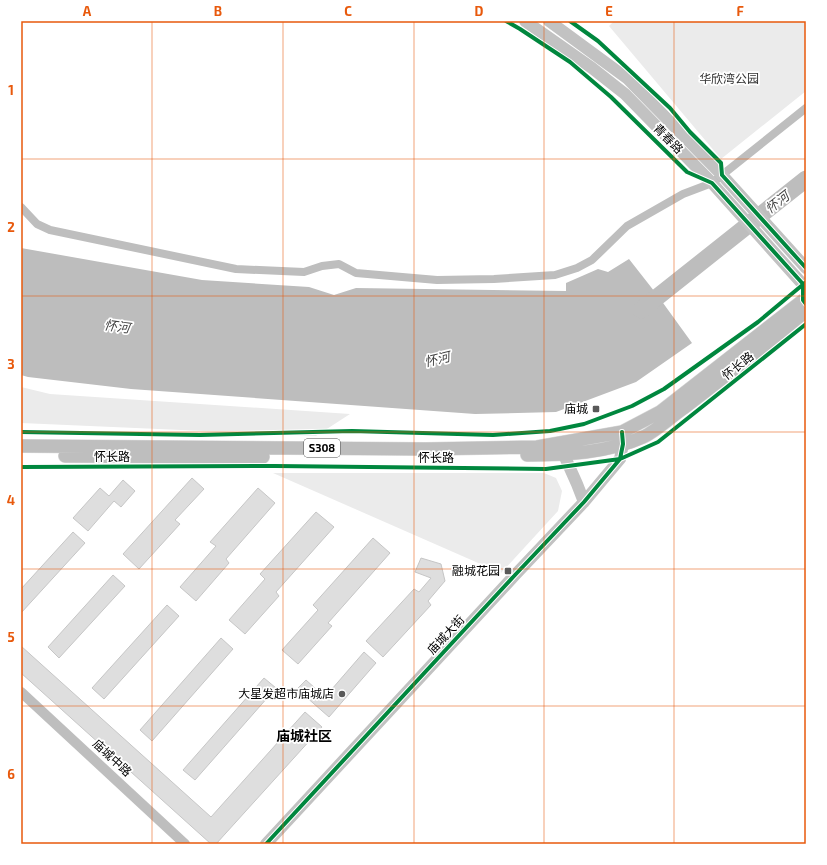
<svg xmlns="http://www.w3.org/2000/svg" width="827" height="865" font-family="'Exo 2','Noto Sans SC',sans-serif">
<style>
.green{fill:#ebebeb}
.water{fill:#bdbdbd}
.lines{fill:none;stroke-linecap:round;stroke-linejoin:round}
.river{stroke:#bdbdbd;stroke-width:17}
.building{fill:#dedede;stroke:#c6c6c6}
.primary-casing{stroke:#dbdbdb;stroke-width:14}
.minor{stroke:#bebebe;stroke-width:8}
.tertiary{stroke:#bebebe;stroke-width:10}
.secondary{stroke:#c2c2c2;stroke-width:12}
.primary{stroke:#bebebe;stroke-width:13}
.cycleway-casing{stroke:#fff;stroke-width:6}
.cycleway{stroke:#00873e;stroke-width:4}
.grid{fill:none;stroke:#e8590c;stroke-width:1;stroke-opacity:0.55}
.poi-dot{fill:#595959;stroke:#fff;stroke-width:1.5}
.labels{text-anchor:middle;stroke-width:3.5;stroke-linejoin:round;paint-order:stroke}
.shield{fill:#fff;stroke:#4c4c4c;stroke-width:1}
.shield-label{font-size:11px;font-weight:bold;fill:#000}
.park-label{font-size:12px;fill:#313131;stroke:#fff}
.street-label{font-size:12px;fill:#000;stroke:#fff}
.poi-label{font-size:12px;fill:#000;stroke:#fff;text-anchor:end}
.water-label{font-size:13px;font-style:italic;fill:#424242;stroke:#fff}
.quarter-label{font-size:14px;font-weight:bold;fill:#000;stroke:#fff}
.neatline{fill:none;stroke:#e8590c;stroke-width:1.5}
.grid-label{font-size:13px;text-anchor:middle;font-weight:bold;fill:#e8590c}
</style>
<rect width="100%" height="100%" fill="#fff"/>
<path class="green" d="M614,21H806V91L721,159L609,26Z
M21,387L50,394L350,414L316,436L21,423Z
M273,473H544L556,478L562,491L558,511L501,573Z"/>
<path class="water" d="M21,248L202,280L309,287L334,295L356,288L566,291V283L598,269L608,272L629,259L658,296L692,343L636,382L556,412L475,414L131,389L28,377L21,375Z"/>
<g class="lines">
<path class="river" d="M641,310L806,179"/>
</g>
<path class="building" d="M192,478L204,489L175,520L180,524L139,569L123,554Z
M123,480L135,491L121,507L114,501L88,531L73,518L100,488L109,496Z
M258,488L275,503L226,559L229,563L196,601L180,587L216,546L210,542Z
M316,512L334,527L276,592L279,596L245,634L229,620L265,579L260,574Z
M73,532L85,543L21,613V589Z
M373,538L390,553L328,623L332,626L298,664L282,650L318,610L313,605Z
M421,558L441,564L445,581L428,601L431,605L383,657L366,641L414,589L419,592L431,578L415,572Z
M113,575L125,586L59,658L48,647Z
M167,605L179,616L104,699L92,688Z
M221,638L233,649L152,741L140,730Z
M21,646L211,817L305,712L322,727L216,844H211L21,673Z
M364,652L376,663L329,717L297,689L306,680L325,697Z
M264,678L276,688L195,780L183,770Z"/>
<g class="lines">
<g class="primary-casing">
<path id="primary" d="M21,446L426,449L537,447L622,432L660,412L806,298
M527,455C564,455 608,453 643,437C655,432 673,415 685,407C726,376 766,344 806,311
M65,456L263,457"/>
</g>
<path class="minor" d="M21,207L37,224L50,230L236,269L304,272L322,266L339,264L356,273L437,280L494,279L555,275L577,268L592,260L627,226L683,194L712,183L806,108"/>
<path class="tertiary" d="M21,692L185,844"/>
<path class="secondary" d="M525,21L592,68L625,94L712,183L806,288
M549,21L628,79L722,175L806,268
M560,446L577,484L584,502
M266,844L515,575L584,502L620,459L623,444L622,436"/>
<use href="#primary" class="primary"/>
<g class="cycleway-casing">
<path id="cycleway" d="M506,21L520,29L570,62L611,97L687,172L712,183L803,284V300L806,304
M570,21L598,41L670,108L690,132L721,163L722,175L806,268
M21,432L200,435L352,431L493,435L550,431L584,424L632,406L664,389L758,322L806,282
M21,467L275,466L546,469L620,459L658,442L806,324
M266,844L515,575L584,502L620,459L623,444L622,432"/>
</g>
<use href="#cycleway" class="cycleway"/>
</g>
<path class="grid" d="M152,21V844M283,21V844M414,21V844M544,21V844M674,21V844M21,159H806M21,296H806M21,432H806M21,569H806M21,706H806"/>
<g class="poi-dot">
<rect x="592" y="405" width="8" height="8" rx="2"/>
<rect x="504" y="567" width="8" height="8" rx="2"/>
<circle cx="342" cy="694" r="4"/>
</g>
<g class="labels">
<rect class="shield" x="304" y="439" width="36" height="18" rx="3"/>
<g class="shield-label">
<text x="322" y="452">S308</text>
</g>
<g class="park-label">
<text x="729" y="83">华欣湾公园</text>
</g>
<g class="street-label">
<text transform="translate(668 139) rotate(45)" y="4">青春路</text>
<text transform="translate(738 366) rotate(-39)" y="4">怀长路</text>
<text x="112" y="461">怀长路</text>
<text x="436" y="462">怀长路</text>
<text transform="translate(446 635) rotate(-47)" y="4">庙城大街</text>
<text transform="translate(112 758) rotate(43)" y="4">庙城中路</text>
</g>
<g class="poi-label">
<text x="588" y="413">庙城</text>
<text x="500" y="575">融城花园</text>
<text x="334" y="698">大星发超市庙城店</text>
</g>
<g class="water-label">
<text transform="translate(777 202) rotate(-38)" y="5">怀河</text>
<text transform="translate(117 326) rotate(8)" y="5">怀河</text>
<text transform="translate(437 359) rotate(-13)" y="5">怀河</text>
</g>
<g class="quarter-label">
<text x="304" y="741">庙城社区</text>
</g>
</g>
<rect width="827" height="865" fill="none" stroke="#ffffff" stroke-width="44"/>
<rect x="22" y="22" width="783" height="821" class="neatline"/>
<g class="grid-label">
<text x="87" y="16">A</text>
<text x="218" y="16">B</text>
<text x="348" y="16">C</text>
<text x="479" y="16">D</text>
<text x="609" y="16">E</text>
<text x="740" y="16">F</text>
<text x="11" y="95">1</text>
<text x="11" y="232">2</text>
<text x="11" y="369">3</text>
<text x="11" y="505">4</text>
<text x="11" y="642">5</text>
<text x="11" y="779">6</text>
</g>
</svg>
